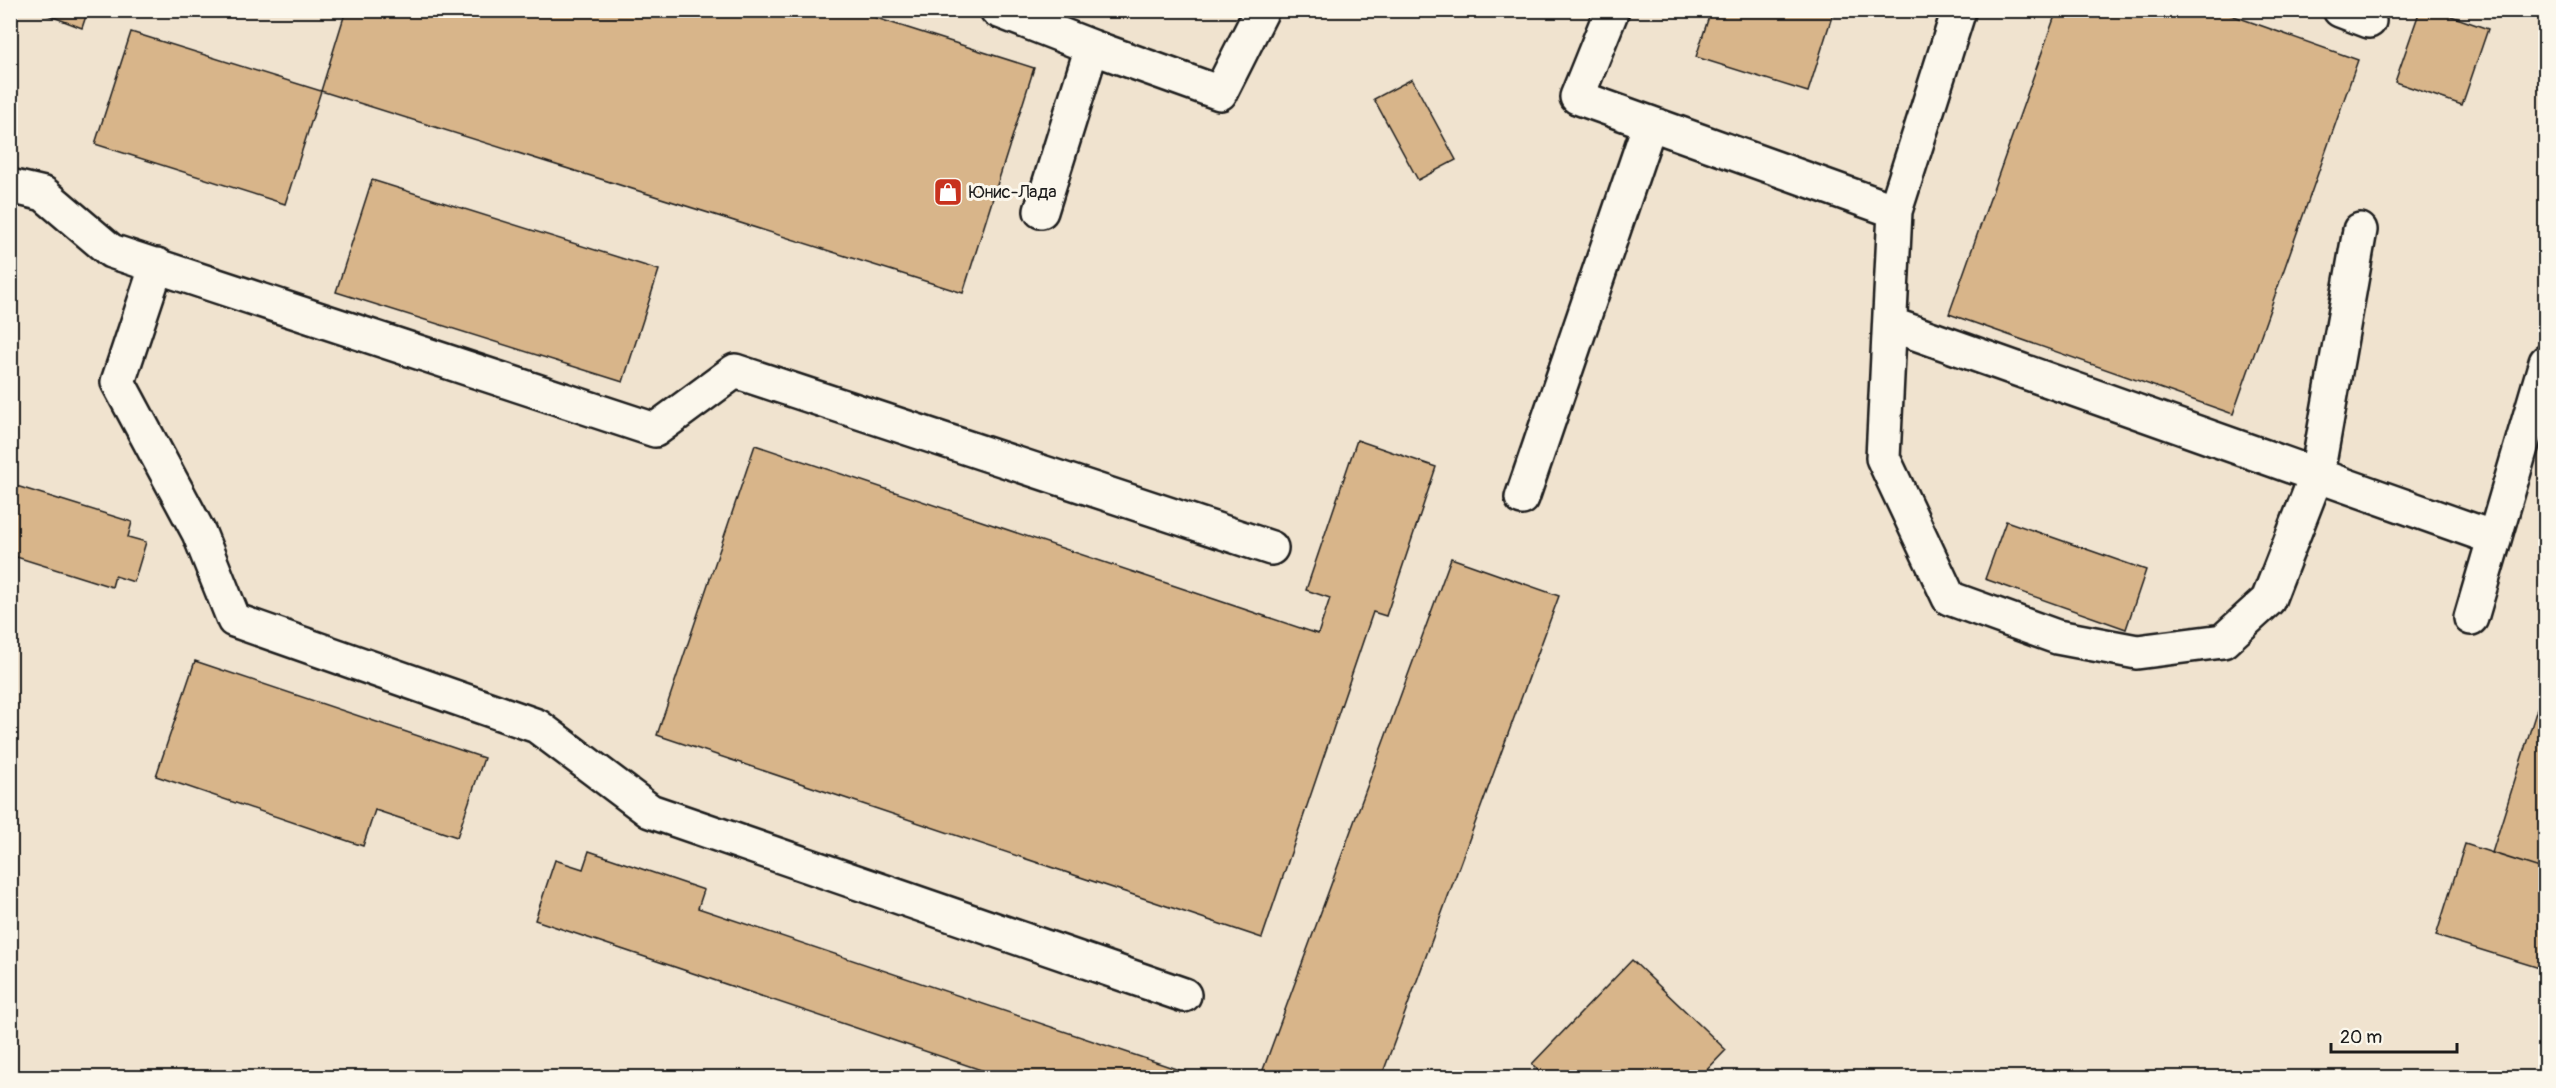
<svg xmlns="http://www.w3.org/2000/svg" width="2556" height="1088" font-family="Pangolin,sans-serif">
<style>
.built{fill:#f0e3cf}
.building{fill:#d8b58a;stroke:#1c1c1c;stroke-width:1.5}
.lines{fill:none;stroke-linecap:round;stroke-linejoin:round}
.minor-casing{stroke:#1c1c1c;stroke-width:38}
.minor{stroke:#fbf7ec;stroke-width:33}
.labels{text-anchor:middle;stroke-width:6;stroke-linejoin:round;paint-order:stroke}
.poi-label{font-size:18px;fill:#1c1c1c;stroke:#fbf7ec;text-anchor:start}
</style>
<rect width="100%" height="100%" fill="#fbf7ec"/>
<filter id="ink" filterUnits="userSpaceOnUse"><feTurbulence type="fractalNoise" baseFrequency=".0167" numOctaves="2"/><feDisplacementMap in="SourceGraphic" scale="12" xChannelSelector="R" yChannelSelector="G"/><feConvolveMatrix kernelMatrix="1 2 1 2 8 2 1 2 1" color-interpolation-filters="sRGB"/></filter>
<g filter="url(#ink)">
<path class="built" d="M10,11H2545V1077H11Z"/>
<path class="building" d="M35,10H88L82,28Z
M346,10H851L1034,68L963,293L321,91Z
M1711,10H1834L1808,92L1696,57Z
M2057,10H2217L2358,60L2233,414L1949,314Z
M2420,10H2434L2488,29L2462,105L2395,82Z
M131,32L321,91L285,204L95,144Z
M1412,79L1456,160L1418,180L1374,99Z
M372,180L659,270L623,382L336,292Z
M1357,440L1436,467L1386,616L1373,612L1262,938L657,735L755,445L1318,634L1330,598L1306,590Z
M10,484L132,522L128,537L146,542L134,582L115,576L112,587L10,555Z
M2006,521L2146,570L2126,629L1985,579Z
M1451,558L1559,596L1381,1078H1260Z
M195,661L484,758L457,837L375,810L363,846L156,776Z
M2546,680V870L2492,853Z
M2465,844L2546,870V970L2436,936Z
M589,851L704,890L698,908L1203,1078H1005L535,920L555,860L583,869Z
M1632,960L1726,1050L1699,1078H1546L1532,1064Z"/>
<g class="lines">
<g class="minor-casing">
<path id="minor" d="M997,10L1092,47L1041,211
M1612,10L1577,97L1895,211
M1959,10L1895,211L1883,458L1949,598L2057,637L2137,652L2223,641L2268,600L2317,474L2360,230
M2340,10L2369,21
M1092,47L1220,93L1262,10
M10,186L44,194L111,251L655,430L735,371L1271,548
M157,265L118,382L199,533L234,620L537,726L650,811L1184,995
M1890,324L2494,538
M1522,498L1650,123
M2471,618L2546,362"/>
</g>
<use href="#minor" class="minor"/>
</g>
</g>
<defs>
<g id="shop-square" transform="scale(1.5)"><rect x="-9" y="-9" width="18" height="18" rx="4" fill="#c8321e" stroke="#fbf7ec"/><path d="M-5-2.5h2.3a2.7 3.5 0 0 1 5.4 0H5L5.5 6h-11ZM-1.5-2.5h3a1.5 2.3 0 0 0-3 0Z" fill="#fff"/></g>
</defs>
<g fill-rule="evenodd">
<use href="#shop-square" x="948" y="192"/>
</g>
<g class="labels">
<g class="poi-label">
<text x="969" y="198">Юнис-Лада</text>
</g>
</g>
<rect width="2556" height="1088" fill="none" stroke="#fbf7ec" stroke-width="36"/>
<rect x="18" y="18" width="2520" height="1052" fill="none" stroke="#1c1c1c" stroke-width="2" filter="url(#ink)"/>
<path d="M2331 1043v9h126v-9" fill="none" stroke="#1c1c1c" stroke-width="3"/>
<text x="2340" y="1043" font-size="18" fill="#1c1c1c" stroke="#fbf7ec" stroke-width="4.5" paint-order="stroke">20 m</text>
</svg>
